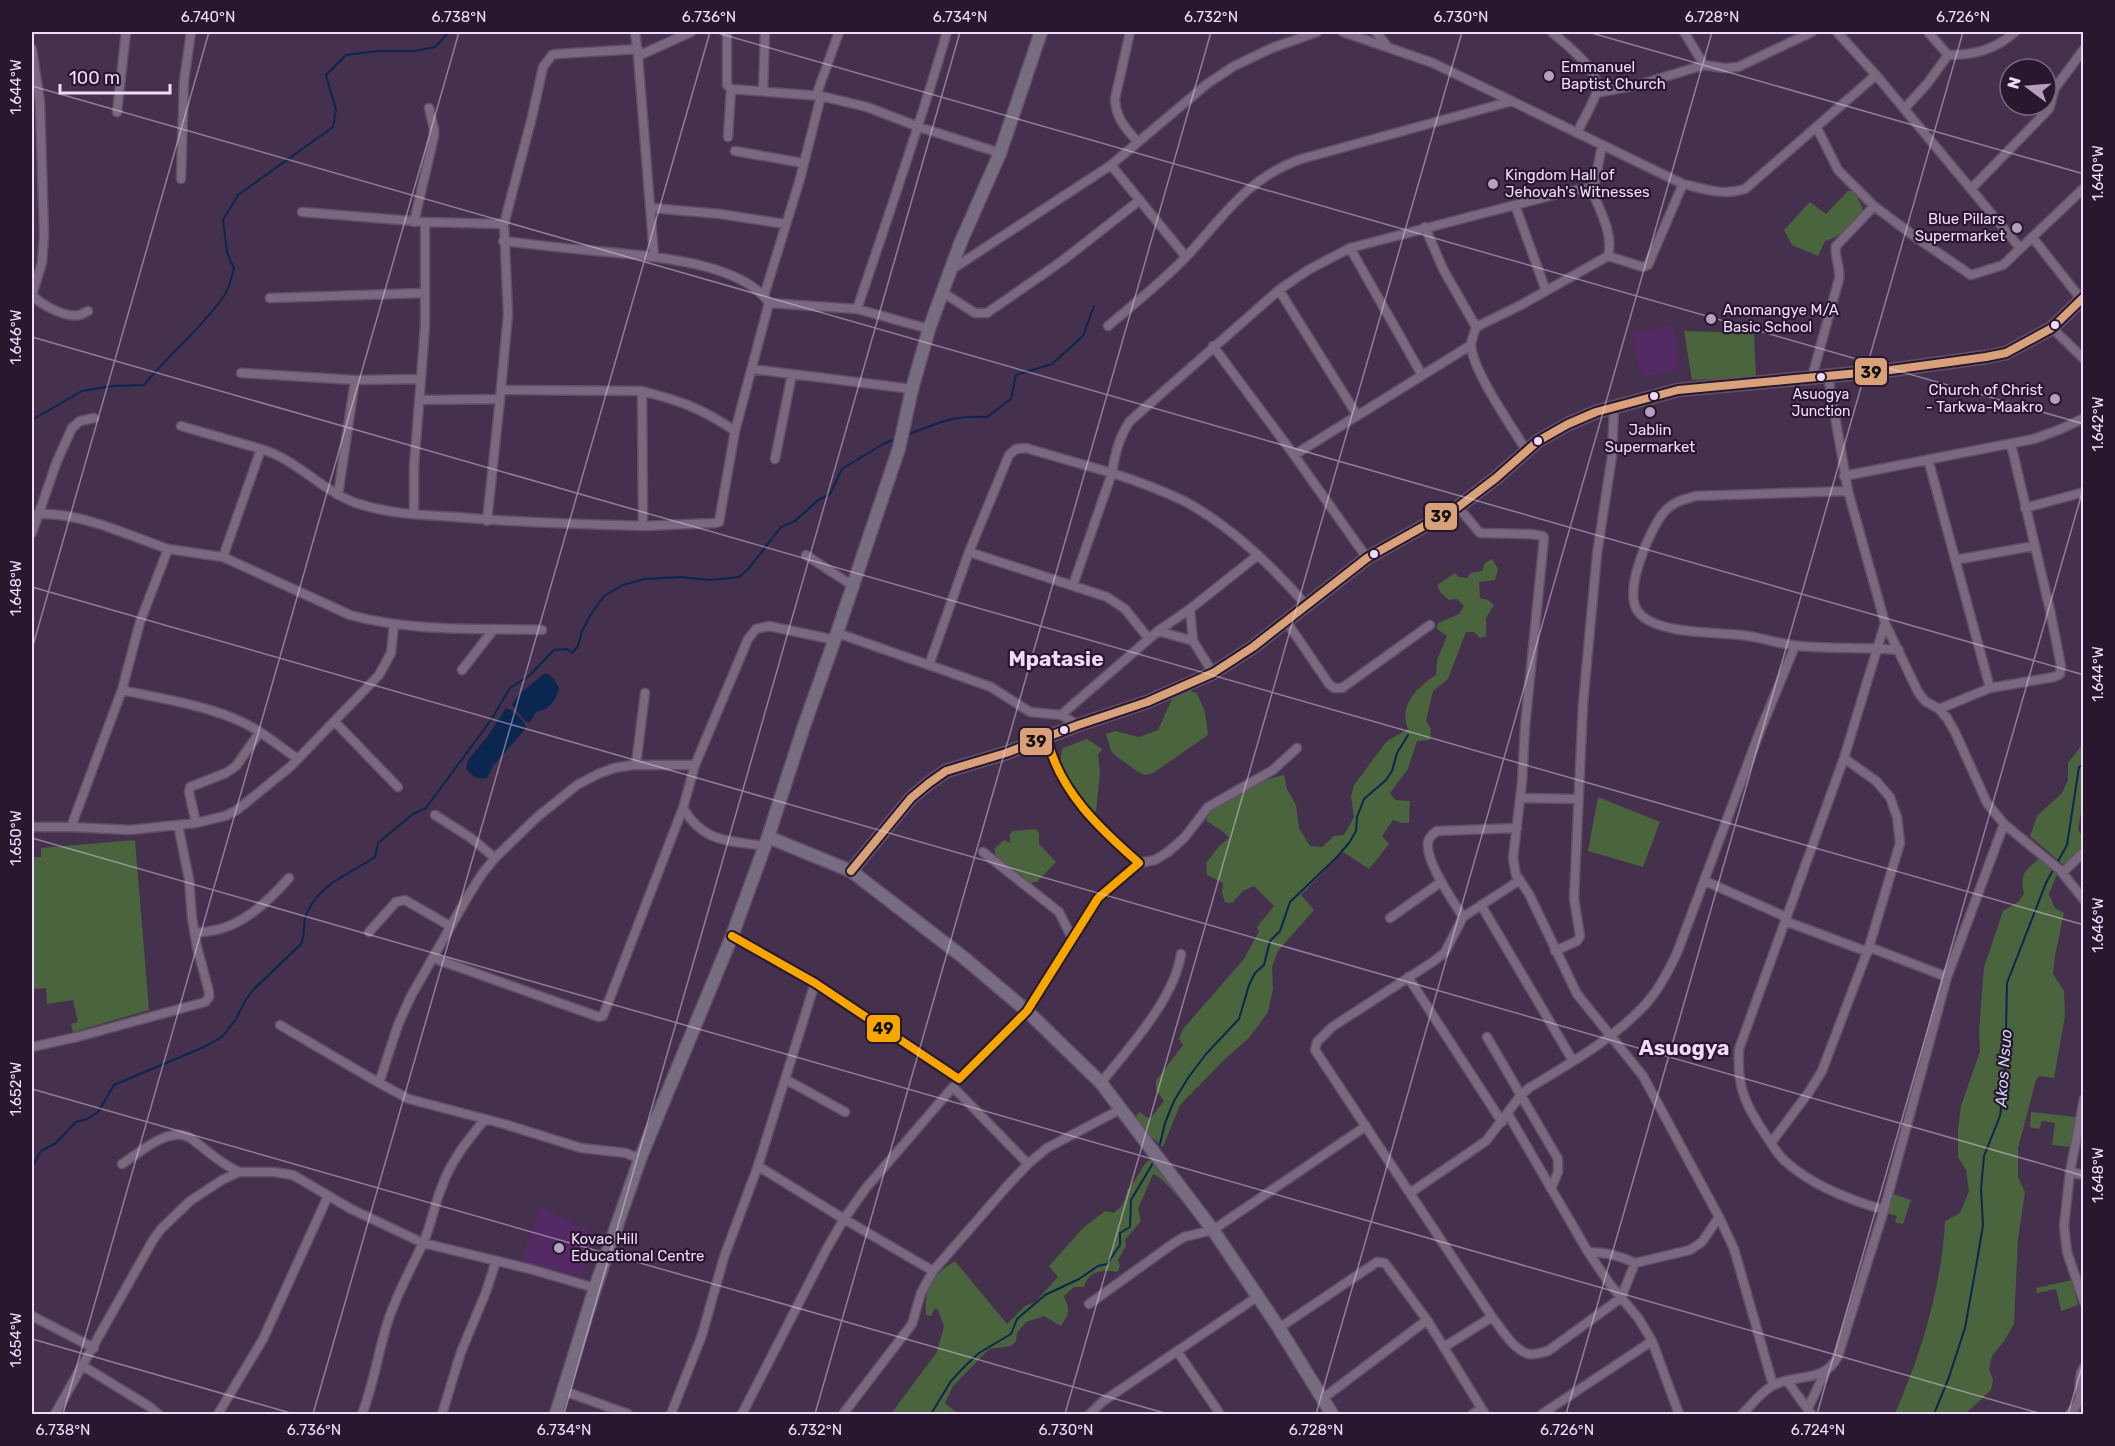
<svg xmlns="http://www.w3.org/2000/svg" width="2115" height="1446" font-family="Rubik,sans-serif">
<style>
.built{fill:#532a63}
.green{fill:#4a643d}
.water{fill:#0b274f}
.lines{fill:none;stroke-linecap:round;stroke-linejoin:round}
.stream{stroke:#0b274f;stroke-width:2}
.street-casing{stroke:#614f68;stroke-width:11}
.secondary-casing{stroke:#614f68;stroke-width:15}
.street{stroke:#79687f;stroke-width:8}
.secondary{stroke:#776c81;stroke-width:12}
.bus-1-casing{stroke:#28172f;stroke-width:12}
.bus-2-casing{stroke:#28172f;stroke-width:12}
.bus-1{stroke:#d9a179;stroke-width:8}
.bus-2{stroke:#f7a600;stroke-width:8}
.ticks{fill:none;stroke:#f1dafb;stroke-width:1.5;stroke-opacity:0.45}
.poi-dot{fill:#b59ebe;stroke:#28172f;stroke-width:2}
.bus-dot{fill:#f1dafb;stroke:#28172f;stroke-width:2}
.labels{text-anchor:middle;stroke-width:4.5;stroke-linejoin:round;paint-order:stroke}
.bus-label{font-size:14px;fill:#f1dafb;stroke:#28172f}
.poi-label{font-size:15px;fill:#f1dafb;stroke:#28172f;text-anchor:start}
.water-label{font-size:16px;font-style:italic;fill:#c9d8ee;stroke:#28172f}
.district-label{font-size:21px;font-weight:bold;fill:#f1dafb;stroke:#28172f}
.line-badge{stroke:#28172f;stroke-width:2}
.pale-badge-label{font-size:16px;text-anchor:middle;font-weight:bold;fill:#111}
.neatline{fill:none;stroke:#f1dafb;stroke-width:2}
.ticks-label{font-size:15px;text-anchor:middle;fill:#f1dafb}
</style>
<rect width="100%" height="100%" fill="#45304d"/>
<path class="built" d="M1673,325L1679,370L1642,377L1630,332Z
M540,1207L597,1235L581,1277L521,1262Z"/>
<path class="green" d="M1848,191H1854L1862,207L1863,213C1854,225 1840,237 1825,241L1818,256L1792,245L1784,230L1810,202L1826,214Z
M1684,331L1754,333L1756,377L1692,380Z
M1492,559L1498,569L1495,580L1479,582L1480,598L1488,600L1494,605L1486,618V636L1480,638L1474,632H1466L1448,679L1433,691L1426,721L1431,729L1430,740L1417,741L1408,769L1390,793L1395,800L1410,801L1409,823H1401L1393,820L1382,836L1389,844L1369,869L1343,852L1301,895L1314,910L1278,951L1272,967L1273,989L1268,1012L1249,1038L1226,1058L1180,1105L1163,1147L1142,1129L1136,1116L1139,1112L1150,1119L1164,1101L1156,1090V1081L1183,1045L1179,1039L1183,1029L1244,959L1259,931L1257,927L1274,906L1254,886L1243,891L1232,903L1225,902L1222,893L1223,883L1207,875L1206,863L1219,846L1229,838C1222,829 1214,827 1206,820C1217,795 1259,781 1284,775L1287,789L1296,805L1299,828L1310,846L1322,847L1334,836L1344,835L1354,817L1351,797L1354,785L1387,741L1408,729C1398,706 1417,687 1436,675L1437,660L1447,636L1437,629L1438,623L1459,614L1464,606L1457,599L1449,600L1441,593L1437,585L1455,573L1459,577L1467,578L1471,573L1482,571L1485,563Z
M1190,691L1197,693L1205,712L1208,735L1153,773L1145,775L1138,772L1116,756L1111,751L1106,734L1115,731L1139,737L1158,730L1172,699Z
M2083,727V803L2078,830L2083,836V851L2065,866L2030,836L2037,816L2062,793L2068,780V763L2081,746Z
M1087,739L1102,749L1098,755L1100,773L1096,811L1090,815L1085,809C1076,793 1054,767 1063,748Z
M1598,797L1660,822L1643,867L1588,851Z
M1035,829L1039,833V844L1056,862L1037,882L1030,883L1015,870L997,859L994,849L1004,840L1010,843V834L1013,831Z
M135,840L149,1010L73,1032L71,1024L78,1022L73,1000L47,1004L46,988L32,989V857H41V848Z
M2040,858L2057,874L2049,894L2055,908L2064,913L2055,956L2053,974L2064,991L2065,1016L2054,1078L2039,1076L2036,1080L2018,1148V1177L2025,1192L2018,1239L2014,1324L2004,1341L1992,1356L1989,1369L1993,1380L1991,1390L1965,1414H1892L1895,1413C1921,1355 1942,1285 1945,1221L1960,1213L1969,1191L1966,1170L1958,1157V1129L1961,1106L1980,1051L1979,1031L1984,967L2003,911L2018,902L2024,894C2019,873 2026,870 2040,858Z
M2031,1112L2076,1117L2071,1147L2052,1145L2055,1123L2042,1121L2039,1129L2030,1127Z
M1149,1160L1157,1163L1193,1210C1178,1201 1165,1178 1153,1174L1138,1209L1141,1221L1125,1240L1126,1246L1118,1260L1120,1266L1117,1272C1102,1269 1089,1271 1084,1287H1074L1064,1296C1070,1311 1070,1312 1061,1326L1044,1316L1026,1322L1017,1333L1016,1341L1011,1346L989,1349L953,1386L945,1403L958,1414H901L893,1411L937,1352L944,1326L938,1310L935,1308L931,1316L926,1315C924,1288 932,1275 955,1261L1007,1324L1025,1306L1035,1302L1058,1277L1049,1266L1083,1228L1105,1211L1113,1213C1123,1207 1125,1201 1127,1190C1137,1182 1139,1168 1149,1160Z
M1893,1194L1911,1200L1903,1224L1895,1222L1897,1216L1887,1213Z
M2072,1280L2078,1305L2061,1311L2056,1289L2037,1293L2036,1288Z"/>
<path class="water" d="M545,673C552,675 556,681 559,688C555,701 550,710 536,712L530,722H526L512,705L519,694Z
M506,708C514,710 524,720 526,728L493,766L487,778C476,779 472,777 466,768L468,760L487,737Z"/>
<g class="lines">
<path class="stream" d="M32,420L82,391L113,386L144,385C169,354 201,329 224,296C229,289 231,278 234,269L227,252L223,220L238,195L333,127L336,110L326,75L346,55L378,51H415L435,47L449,32
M907,435C939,423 950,415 987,417L1011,399L1016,375L1052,364L1083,336L1094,306
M2057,863L2067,845L2079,767L2084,764
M1160,1144L1165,1123L1174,1101L1188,1078L1206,1054L1239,1019L1249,985L1255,973L1264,965L1270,941L1280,931L1290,902L1336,858L1349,843L1356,831L1357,817L1364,799L1386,780L1392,771L1397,753L1408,735
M32,1167L41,1151L56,1143L76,1122L87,1119L98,1112L114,1085L204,1047L222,1037L236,1019L245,1001L254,989L301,944C307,931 301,925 307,913C320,883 350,874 375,857L378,843L413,814L426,808L491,720L510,688L529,676L554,650L567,649L572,653L578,646L582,631L591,614L604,596L623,585L644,579L679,577L710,580L739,577L749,568L781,527L795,521L817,501L830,494L842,469L883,444L896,439
M931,1414L951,1381L966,1365L979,1353L1011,1334L1017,1319L1045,1295L1079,1279L1098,1266L1107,1264L1120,1245V1233L1130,1227L1131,1200L1153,1163
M1934,1414L1949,1377L1965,1328L1977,1261L1983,1225L1981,1189L1984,1156L2000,1116L2005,1078L2007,983L2046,883L2054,868"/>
<g class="street-casing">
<path id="street" d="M635,32L638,56L654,256
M727,32V85L731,89L821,96L867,107L919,127L1000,153
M1130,32L1115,99C1116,118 1125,128 1137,141
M1343,32L1433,63L1683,184C1705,189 1722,196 1745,189L1876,75
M1376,32L1387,46
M1552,32C1567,46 1604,72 1596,94C1591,107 1583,120 1577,133
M1684,32L1704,65
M1837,32L1876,75L2020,248
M1928,32L1948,55C1974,55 1995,50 2015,32
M32,49L40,102L44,235L42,263L32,295C41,305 66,318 79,315C82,315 85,312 88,311
M638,56L691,32
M763,91L765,32
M1596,93L1638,85L1704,65L1724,68L1738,67L1812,32
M816,96L839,32
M1904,109L1927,84L1948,55
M117,112L126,32
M1817,128L1838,170L1874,206L1918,239L1971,275L2003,265L2084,188
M728,137L731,89
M735,151L803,163
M1111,165L1186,257
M181,179L184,81L191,32
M1971,189L2049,109L2055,88L2084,49
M1515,205L1546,291
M651,208L720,214L785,224
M302,212L425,222
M414,222L434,136V129L429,108
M504,224L532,117L543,67L552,55L557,54L638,49
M1425,227L1443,269L1476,327C1475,332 1471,340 1471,345C1472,370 1512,427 1526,450
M2032,237L2081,299
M503,241C531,244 559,248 586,250C635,255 740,259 769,303L735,431
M1350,248L1422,375
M1608,256L1643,267L1648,265L1683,184
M951,270L1111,165L1207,84L1234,66L1272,48L1317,32
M1279,290L1357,415
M942,292L975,313H987L1062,261L1140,200
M764,296L800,179L821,96
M270,298L425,293
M769,303L857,309L929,329
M857,309C888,217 920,125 947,32
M1108,326C1134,304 1163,281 1187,256C1224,216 1247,178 1301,159L1512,101
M1476,327L1521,305L1608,256C1614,234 1599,209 1591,188L1595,182L1602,145
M2052,328L2084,359
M1213,346L1294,455L1367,558
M752,369L912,389
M241,373L355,380L421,379L414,466V514
M1828,376L1848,491L1885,623L1918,692L1925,701L1939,709L1947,718L1955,732L1987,803L2004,824L2060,870L2084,900
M1812,377L1839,279C1841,267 1834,258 1836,246L1874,206
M421,379L425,325V222L504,224L508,314L500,399
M642,391C681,401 701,408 735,431L719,522L715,523L643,526
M419,400L500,399L487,521
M181,426L261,449
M1294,455L1471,345
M775,459L792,374
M1928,459L1990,688
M1844,476L2034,439L2061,429L2084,418
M1848,491L1696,496C1686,499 1675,501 1667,509C1658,517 1647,541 1643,552C1637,568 1626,600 1640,614C1659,634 1714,632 1741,635C1760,637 1779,644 1799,646C1832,649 1866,647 1899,650
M338,495L355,380
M1458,507L1480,533L1530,534L1543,536L1544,538L1525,727L1522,782L1513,858L1516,875L1529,894L1577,994L1643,1076L1719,1217L1734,1249L1773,1385
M2025,508L2084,492
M32,515C71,508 130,536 168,549
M32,533L57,461L72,428L80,421L94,418
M969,552L929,665L991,687L1030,712L1061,715L1078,725
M806,555L853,586
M223,557L261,449C296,459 322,491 356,503C389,514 422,515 456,517C518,523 580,524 643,526L642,391L501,390
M1955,560L2034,546
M1073,585L1112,473L1026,448L1016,449L1009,455L969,552L1107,597L1125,609L1149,639
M1306,605C1272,566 1232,527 1186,502C1162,490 1137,481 1112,473C1115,454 1119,437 1130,421L1279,290L1308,270L1350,248L1565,192L1591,188
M1190,609L1193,641L1213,673
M1286,621L1329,684L1334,688H1342L1430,625
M1158,631L1193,641
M837,633L929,665
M462,670L494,629
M122,690C162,699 207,705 244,723C263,732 280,747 298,759
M1939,709L1990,688L2054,677L2060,674L2061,666L2050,610L2011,444
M1061,715L1158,631L1190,609L1258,555
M335,722L398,787
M636,765L645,693
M695,765L748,639L756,629L769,626L835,640
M1520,798L1578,799
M435,815L471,838L495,858
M196,823L189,792L190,787L226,773L236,766L260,732
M32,827H71L122,690L140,622L168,549L223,557L350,615C412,632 478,628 542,630
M71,827L130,830L196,823L225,816L237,810L290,767L379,675L391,653L394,625
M983,852L1059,912L1072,938
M1139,863L1155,860L1168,852L1184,838L1208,807L1273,770L1297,748
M2063,872L2084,852
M1520,880L1463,917L1445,952L1434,961L1332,1027L1317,1042L1315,1050L1492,1317C1501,1328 1514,1351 1529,1354C1536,1355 1542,1352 1548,1351L1621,1298L1635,1263L1690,1250L1702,1242L1719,1217
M1705,881L1786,917
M1481,905L1573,1061
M1463,917C1453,901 1425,861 1428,842C1429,837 1433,834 1437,831L1517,828
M1390,918L1441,882
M1785,921L1868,952
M369,932L396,902L405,900L450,926
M195,933C204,932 214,931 223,928C249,920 271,898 289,878
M732,936L815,983L959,1079L1027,1011L1098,898L1139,863C1100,829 1059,791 1047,738
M1869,947L1947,977
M1555,951L1577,941L1580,936L1574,898L1583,704L1597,554L1612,456L1614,407
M433,958L599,1017L603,1016L683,808
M1408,977L1502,1122
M815,983L758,1166L844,1219L866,1188L953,1087L1028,1164
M280,1025L379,1083
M1487,1037L1558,1159V1172L1551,1189
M32,1047L77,1037L205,1002L209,997V992L197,947L192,918L189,879L178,825
M785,1079L845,1112
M1101,1083C1129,1047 1174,1000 1181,954
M1508,1114L1588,1252L1609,1283L1639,1319L1652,1341L1679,1414
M1771,1143L1809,1092L1822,1071L1869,947L1900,843L1897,817L1890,797L1876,781L1844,758
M640,1159L626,1153L581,1148L504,1124L409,1099L379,1083L398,1025L411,996L468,896L482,874L495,858L536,818L577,785L598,774L614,768L633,765H695L683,808C704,843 727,840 764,846
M122,1164C141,1152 171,1123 193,1140C209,1152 221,1164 239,1172
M2070,1172L2084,1099
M2084,1175L2070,1172L2064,1226L2067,1252L2084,1302
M1410,1193L1486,1141L1521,1095L1529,1088C1567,1065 1607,1043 1639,1011C1656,995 1667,974 1677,953L1760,731L1795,646
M1884,1210C1850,1200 1811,1185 1785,1161C1776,1153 1770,1141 1763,1131C1743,1101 1737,1084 1739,1049L1844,758L1885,623
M1588,1252C1606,1252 1619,1255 1635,1263
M1089,1304L1174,1243L1184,1237L1213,1230L1366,1126
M32,1316L94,1348
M1427,1320L1485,1414
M1279,1328L1377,1262L1385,1263L1427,1320L1322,1399
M1444,1347L1492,1317
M1177,1351L1220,1414
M83,1366L150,1407L158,1414
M1788,1382L1811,1414
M564,1391L628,1414
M1808,1408L1825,1372
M55,1414L153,1240L161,1229L190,1201L222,1180L239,1172H274L293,1175L351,1209L423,1243L530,1269L595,1288
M218,1414L263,1339L328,1196
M362,1414C374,1384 378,1352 388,1321C398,1291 411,1269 424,1241C431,1225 434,1206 441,1189C450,1162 467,1141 485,1119
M442,1414L461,1352L486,1292L496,1261
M671,1414L702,1335L724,1257L758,1166
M742,1414L826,1250L844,1219L933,1271
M843,1414L912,1324L921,1293L933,1271L1008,1185L1028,1164L1047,1148L1121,1109
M1090,1414L1102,1402L1257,1297
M1473,1414L1481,1409
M1542,1414L1652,1341
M1742,1414C1751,1406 1761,1392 1772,1386C1794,1373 1825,1384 1838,1356L1884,1210L1947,977L2004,824
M2070,1414C2089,1393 2073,1386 2084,1367"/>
</g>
<g class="secondary-casing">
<path id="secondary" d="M768,837L851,871L963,957L1027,1011L1101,1083L1213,1230L1279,1328L1332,1414
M851,871L911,798L929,783L946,771L1006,753L1078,725L1147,702L1213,673L1253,647L1367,558L1458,507L1496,478L1538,441L1568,424L1596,412L1678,390L1891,370L1986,357L2006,353L2052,328L2084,297
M556,1414L595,1288L640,1159L732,936L768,837L804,726L837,633L899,448L912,389L929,329L960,244L1000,153L1041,32"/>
</g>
<use href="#street" class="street"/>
<use href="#secondary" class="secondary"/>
<g class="bus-1-casing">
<path id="bus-1" d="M851,871L911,798L929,783L946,771L1006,753L1078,725L1147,702L1213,673L1253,647L1367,558L1458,507L1496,478L1538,441L1568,424L1596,412L1678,390L1891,370L1986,357L2006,353L2052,328L2084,297"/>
</g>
<g class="bus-2-casing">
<path id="bus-2" d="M732,936L815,983L959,1079L1027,1011L1098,898L1139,863C1100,829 1059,791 1047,738"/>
</g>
<use href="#bus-1" class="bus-1"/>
<use href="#bus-2" class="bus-2"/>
</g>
<path class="ticks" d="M714,32L2084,424M1588,32L2084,174M32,86L2084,675M32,337L2084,925M32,587L2084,1176M32,649L209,32M32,838L2042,1414M32,1089L1168,1414M32,1339L294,1414M63,1414L459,32M313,1414L710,32M564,1414L960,32M815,1414L1211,32M1065,1414L1462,32M1316,1414L1712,32M1566,1414L1963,32M1817,1414L2084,486M2068,1414L2084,1360"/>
<g class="poi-dot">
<circle cx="1549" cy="76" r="6"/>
<circle cx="1493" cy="184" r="6"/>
<circle cx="2017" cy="228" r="6"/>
<circle cx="1711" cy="319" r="6"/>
<circle cx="2055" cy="399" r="6"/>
<circle cx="1650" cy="412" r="6"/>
<circle cx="559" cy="1248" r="6"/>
</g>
<g class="bus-dot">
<circle cx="2055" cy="325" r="5"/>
<circle cx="1821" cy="377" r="5"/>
<circle cx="1654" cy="396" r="5"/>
<circle cx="1538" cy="441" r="5"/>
<circle cx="1374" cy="554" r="5"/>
<circle cx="1064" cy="730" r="5"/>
</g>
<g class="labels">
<g class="bus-label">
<text x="1821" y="399">Asuogya<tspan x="1821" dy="17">Junction</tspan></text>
</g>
<g class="poi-label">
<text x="1561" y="72">Emmanuel<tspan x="1561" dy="17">Baptist Church</tspan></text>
<text x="1505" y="180">Kingdom Hall of<tspan x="1505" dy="17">Jehovah's Witnesses</tspan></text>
<text x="2005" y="224" text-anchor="end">Blue Pillars<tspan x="2005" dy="17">Supermarket</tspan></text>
<text x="1723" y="315">Anomangye M/A<tspan x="1723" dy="17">Basic School</tspan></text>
<text x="2043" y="395" text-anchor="end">Church of Christ<tspan x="2043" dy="17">- Tarkwa-Maakro</tspan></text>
<text x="1650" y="435" text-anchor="middle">Jablin<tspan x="1650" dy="17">Supermarket</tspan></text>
<text x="571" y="1244">Kovac Hill<tspan x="571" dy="17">Educational Centre</tspan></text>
</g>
<g class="water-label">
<text transform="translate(2003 1068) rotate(-86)" y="6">Akos Nsuo</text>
</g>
<g class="district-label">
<text x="1056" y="666">Mpatasie</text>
<text x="1684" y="1055">Asuogya</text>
</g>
</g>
<g class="line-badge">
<rect x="1854" y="357" width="34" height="29" rx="6" fill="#d9a179"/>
<rect x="1424" y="502" width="34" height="29" rx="6" fill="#d9a179"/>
<rect x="1019" y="727" width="34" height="29" rx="6" fill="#d9a179"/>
<rect x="866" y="1014" width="35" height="29" rx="6" fill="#f7a600"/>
</g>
<g class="pale-badge-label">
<text x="1871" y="378">39</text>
<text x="1441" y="522">39</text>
<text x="1036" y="747">39</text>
<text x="883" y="1034">49</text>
</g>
<rect width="2115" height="1446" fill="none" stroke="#28172f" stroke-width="66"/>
<g transform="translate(2028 87) rotate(286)"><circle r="28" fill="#28172f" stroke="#786581" stroke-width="1.5"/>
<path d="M0-4.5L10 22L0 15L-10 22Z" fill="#b59ebe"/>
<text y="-9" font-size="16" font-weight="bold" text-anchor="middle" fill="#f1dafb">N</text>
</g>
<path d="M60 84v9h110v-9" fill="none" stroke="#f1dafb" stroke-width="3"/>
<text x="69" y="84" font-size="18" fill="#f1dafb" stroke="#28172f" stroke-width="4.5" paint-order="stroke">100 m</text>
<rect x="33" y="33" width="2049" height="1380" class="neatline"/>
<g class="ticks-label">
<text x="208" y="22">6.740°N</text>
<text x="459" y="22">6.738°N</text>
<text x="709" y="22">6.736°N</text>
<text x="960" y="22">6.734°N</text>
<text x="1211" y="22">6.732°N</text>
<text x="1461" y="22">6.730°N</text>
<text x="1712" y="22">6.728°N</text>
<text x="1963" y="22">6.726°N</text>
<text transform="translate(16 87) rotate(-90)" y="5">1.644°W</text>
<text transform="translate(2098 173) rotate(-90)" y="5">1.640°W</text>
<text transform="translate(16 337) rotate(-90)" y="5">1.646°W</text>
<text transform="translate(2098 424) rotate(-90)" y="5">1.642°W</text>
<text transform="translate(16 588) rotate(-90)" y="5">1.648°W</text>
<text transform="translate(2098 674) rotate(-90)" y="5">1.644°W</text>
<text transform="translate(16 838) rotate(-90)" y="5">1.650°W</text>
<text transform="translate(2098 925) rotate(-90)" y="5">1.646°W</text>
<text transform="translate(16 1089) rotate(-90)" y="5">1.652°W</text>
<text transform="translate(2098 1175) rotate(-90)" y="5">1.648°W</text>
<text transform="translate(16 1340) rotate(-90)" y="5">1.654°W</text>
<text x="63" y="1435">6.738°N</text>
<text x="314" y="1435">6.736°N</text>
<text x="564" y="1435">6.734°N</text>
<text x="815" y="1435">6.732°N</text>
<text x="1066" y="1435">6.730°N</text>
<text x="1316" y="1435">6.728°N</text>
<text x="1567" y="1435">6.726°N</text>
<text x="1818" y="1435">6.724°N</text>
</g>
</svg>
